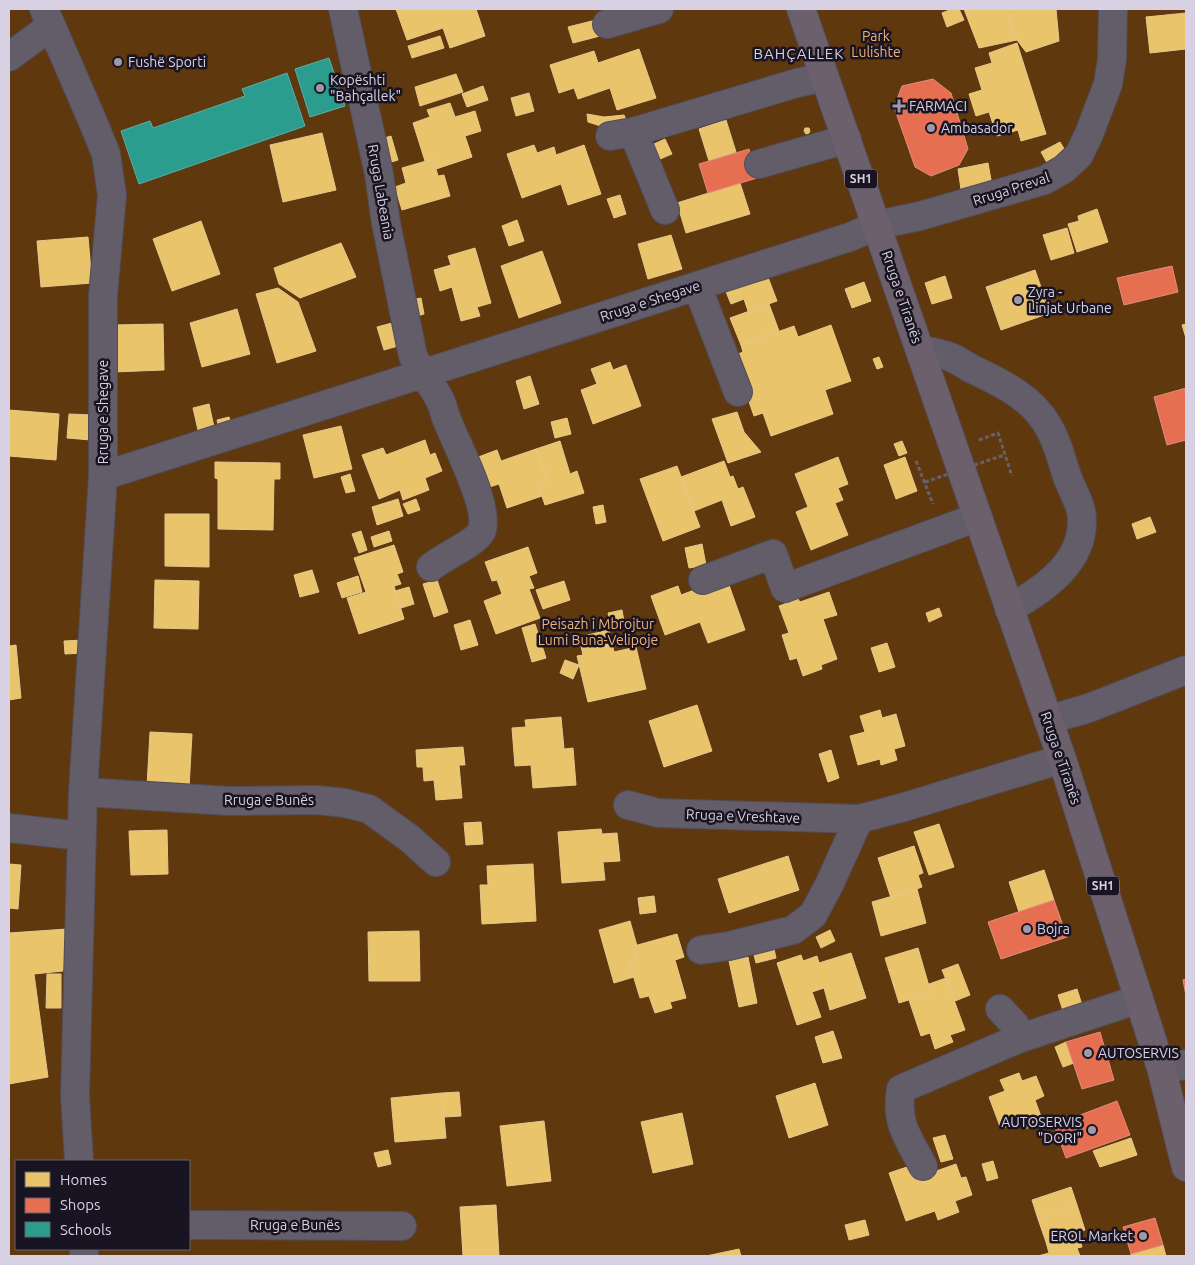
<svg xmlns="http://www.w3.org/2000/svg" width="1195" height="1265" font-family="Ubuntu,sans-serif">
<style>
.green{fill:#5f380e;fill-rule:evenodd}
.homes{fill:#e9c46a;stroke:#e4c88e}
.shops{fill:#e76f51;stroke:#e28c7d}
.schools{fill:#2a9d8f;stroke:#5eada8}
.lines{fill:none;stroke-linecap:round;stroke-linejoin:round}
.minor-casing{stroke:#524c5a;stroke-width:30}
.major-casing{stroke:#524c5a;stroke-width:30}
.path{stroke:#66626d;stroke-width:3;stroke-dasharray:4 2.5;stroke-linecap:butt}
.minor{stroke:#625d68;stroke-width:28}
.major{stroke:#6b606c;stroke-width:28}
.path-bridge{stroke:#66626d;stroke-width:3;stroke-dasharray:4 2.5;stroke-linecap:butt}
.poi-dot{fill:#9f98a9;stroke:#191421;stroke-width:2}
.labels{text-anchor:middle;stroke-width:5;stroke-linejoin:round;paint-order:stroke}
.shield{fill:#191421;stroke:#9f98a9;stroke-width:1}
.shield-label{font-size:12px;font-weight:bold;fill:#d8d1e3}
.park-label{font-size:14px;fill:#f1b177;stroke:#191421}
.poi-label{font-size:14px;fill:#d8d1e3;stroke:#191421;text-anchor:start}
.street-label{font-size:14px;fill:#d8d1e3;stroke:#191421}
.neighbourhood-label{font-size:15px;letter-spacing:1px;fill:#d8d1e3;stroke:#191421}
</style>
<rect width="100%" height="100%" fill="#352e3e"/>
<path class="green" d="M9,9H1186V1256H9ZM16,1161H189V1249H16Z"/>
<path class="homes" d="M396,9H476L485,36L450,48L443,28L407,40Z
M952,9H959L964,20L947,27L942,13Z
M964,9H1006L1017,40L979,48Z
M1006,9H1056L1059,41L1026,52L1017,40Z
M1186,13V49L1150,53L1146,17Z
M596,20L600,36L573,43L568,27Z
M440,36L444,48L412,58L408,46Z
M1017,43L1046,134L1021,141L1018,130L997,136L989,112L976,116L969,94L982,90L975,68L992,63L989,53Z
M639,49L656,98L617,110L610,88L578,99L574,88L559,93L550,65L594,51L598,63Z
M456,74L463,92L420,106L415,87Z
M483,86L488,100L467,107L462,94Z
M529,93L534,111L516,116L511,98Z
M450,103L455,117L475,111L481,131L465,136L472,157L436,169L433,159L425,161L413,123L430,117L427,110Z
M587,114L604,117L624,115L629,127L610,129L588,122Z
M726,120L736,152L709,161L699,129Z
M805,128H809L810,131L809,133L806,134L804,131Z
M322,133L336,190L283,202L270,145Z
M391,136L398,160L385,164L378,140Z
M665,139L672,154L660,159L654,144Z
M1060,142L1069,157L1050,168L1041,152Z
M534,145L537,153L554,147L556,155L584,145L601,194L568,205L561,184L522,198L507,154Z
M433,159L438,176L444,175L450,196L402,210L395,187L406,183L402,168Z
M988,163L993,191L962,196L958,169Z
M740,183L750,214L686,233L677,203Z
M620,195L626,214L614,218L607,199Z
M1097,209L1108,242L1077,252L1068,224L1079,221L1078,216Z
M517,220L524,241L509,246L502,226Z
M201,221L220,274L172,291L153,239Z
M1067,228L1074,253L1051,260L1043,235Z
M671,235L682,269L648,279L638,244Z
M88,237L92,283L41,287L37,241Z
M341,243L356,277L300,298L279,284L274,268Z
M475,248L491,303L477,307L480,316L461,321L452,287L440,291L434,270L451,265L448,256Z
M542,251L561,303L519,318L501,266Z
M1035,270L1050,313L1001,330L986,287Z
M766,272L777,301L748,311L744,299L731,304L724,287Z
M945,276L952,298L932,304L925,283Z
M864,282L871,301L852,308L845,289Z
M278,288L298,302L316,351L277,363L256,294Z
M421,298L424,314L414,317L410,300Z
M769,304L779,331L741,345L730,318Z
M237,309L250,354L202,367L190,323Z
M392,323L398,346L384,350L377,327Z
M163,324L164,370L113,372L112,325Z
M1186,324V338L1182,325Z
M831,325L851,381L825,390L833,414L771,436L763,413L754,416L733,356L743,352L741,345L794,326L798,337Z
M879,357L883,367L877,369L873,359Z
M610,362L613,370L626,365L641,406L593,424L581,390L597,384L591,369Z
M530,376L539,404L524,409L516,381Z
M209,404L214,427L198,430L193,408Z
M9,410L59,414L56,460L9,456Z
M737,412L744,432L761,452L728,463L712,419Z
M69,414L93,415L91,440L67,438Z
M229,417L232,426L219,429L217,420Z
M567,418L571,434L555,438L551,422Z
M341,426L352,469L314,478L303,435Z
M425,440L430,455L435,453L442,471L425,478L429,490L403,500L400,490L379,499L362,455L383,448L386,455Z
M560,441L570,474L577,471L584,493L545,505L538,485L548,482L536,449Z
M902,441L907,453L899,456L894,444Z
M536,449L548,482L538,485L542,496L507,508L499,484L483,489L473,459L497,450L501,461Z
M838,457L848,484L838,488L843,500L835,503L848,535L811,550L796,512L808,507L795,474Z
M905,457L917,491L896,499L884,465Z
M724,461L730,477L733,476L738,489L743,487L755,517L731,526L722,500L694,511L681,477Z
M215,462L280,463V479H274L273,530L218,529V479L215,478Z
M677,466L700,527L663,541L640,479Z
M350,474L355,491L346,493L341,477Z
M398,499L403,516L377,525L372,507Z
M416,499L420,510L408,514L403,504Z
M603,505L606,522L596,524L593,507Z
M165,514H209V567L165,566Z
M1150,517L1156,532L1137,539L1132,524Z
M361,531L367,550L359,553L352,534Z
M389,531L392,541L374,547L371,537Z
M702,544L706,565L689,568L685,548Z
M394,545L403,572L397,574L401,584L394,586L404,619L359,634L347,598L366,592L354,558Z
M528,547L537,573L529,576L534,588L529,589L540,618L496,634L484,601L502,594L497,580L492,581L485,562Z
M312,570L319,592L300,597L294,575Z
M358,576L362,592L342,598L337,583Z
M155,580L199,581L198,629L154,628Z
M437,580L448,612L434,617L423,584Z
M564,581L570,600L543,609L536,590Z
M729,585L745,630L708,643L700,622L665,635L651,596L678,586L681,595L697,589L699,595Z
M409,587L414,604L401,608L395,591Z
M829,592L837,615L823,619L837,659L821,665L822,669L803,676L797,658L790,660L782,635L789,633L779,606L798,599L800,602Z
M939,608L942,616L929,622L926,613Z
M622,610L625,627L612,630L608,613Z
M470,620L478,645L461,650L454,625Z
M535,624L546,658L532,662L522,628Z
M609,630L614,652L636,647L646,689L588,702L577,656L583,655L579,637Z
M84,640V653L65,654L64,641Z
M887,643L895,667L879,672L871,648Z
M16,645L21,698L9,700V646Z
M565,660L579,665L573,679L560,673Z
M697,705L712,751L664,767L649,721Z
M880,710L882,718L896,714L905,746L894,749L897,760L881,765L880,759L858,765L850,736L865,732L860,716Z
M561,717L564,749L573,748L576,785L533,788L531,765L515,766L512,728L526,727L525,720Z
M150,732L192,734L189,788L147,786Z
M463,747L465,765H459L462,798L436,800L434,780L424,781L423,767H417L416,750Z
M831,750L839,778L828,782L819,754Z
M481,822L483,844L466,845L464,823Z
M939,824L954,867L929,875L914,832Z
M601,829L602,834L617,833L620,861L603,862L605,880L562,883L558,832Z
M167,830L168,874L131,875L129,831Z
M914,846L923,873L918,875L922,887L891,898L878,858Z
M788,856L799,890L729,913L718,879Z
M9,864L21,865L18,909L9,908Z
M533,864L536,921L482,924L480,885H488L487,866Z
M1044,870L1054,900L1019,912L1009,882Z
M917,889L926,923L881,936L872,902Z
M654,896L656,912L640,914L638,898Z
M630,921L637,946H634L638,959L629,962L634,977L614,983L599,930Z
M67,929L63,971L34,974L48,1077L9,1084V933Z
M830,930L835,941L821,948L816,937Z
M419,931L420,981H369L368,932Z
M677,934L684,957L675,960L686,998L670,1002L672,1008L655,1013L649,996L640,998L629,962L638,959L634,946Z
M918,948L931,993L899,1003L885,958Z
M774,949L776,958L756,963L754,955Z
M851,953L866,998L830,1010L824,988L812,992L821,1017L797,1025L777,963L801,955L803,961L817,956L819,963Z
M748,957L757,1003L739,1007L729,961Z
M958,964L970,995L955,1001L942,970Z
M47,974H61V1008H46Z
M946,978L965,1030L950,1035L953,1042L935,1049L930,1033L921,1036L909,1000L931,993L929,984Z
M1077,989L1083,1008L1064,1014L1058,995Z
M833,1031L842,1058L823,1063L815,1037Z
M1066,1042L1074,1063L1063,1067L1055,1047Z
M1019,1073L1022,1081L1036,1076L1044,1096L1035,1100L1043,1122L1025,1129L1022,1120L1001,1129L989,1097L1005,1091L1000,1080Z
M815,1083L828,1125L789,1138L776,1096Z
M459,1092L461,1116L444,1117L442,1093Z
M442,1093L446,1138L395,1142L391,1098Z
M682,1113L693,1164L653,1173L641,1122Z
M544,1121L551,1181L507,1186L500,1126Z
M945,1135L953,1159L941,1162L933,1138Z
M1131,1138L1137,1155L1100,1167L1093,1151Z
M388,1150L391,1164L378,1167L374,1153Z
M993,1161L998,1178L987,1181L982,1164Z
M956,1164L961,1178L966,1177L972,1195L955,1201L959,1212L938,1220L935,1211L906,1221L889,1173L910,1166L914,1179Z
M1071,1187L1077,1205L1038,1219L1032,1200Z
M496,1205L499,1256H463L460,1207Z
M1077,1205L1085,1230L1046,1242L1038,1219Z
M865,1220L869,1235L849,1240L845,1225Z
M1078,1232L1082,1247L1077,1248L1080,1256H1038L1049,1253L1046,1242Z
M1163,1245L1166,1256H1131V1254Z
M739,1249L741,1256H706Z"/>
<path class="shops" d="M933,79L951,93L968,149L959,165L931,176L915,167L894,107L902,86Z
M749,149L757,178L708,193L699,164Z
M1172,266L1178,292L1124,305L1117,278Z
M1186,388V440L1167,445L1154,397Z
M1054,900L1067,937L1001,959L988,922Z
M1186,979V996L1183,980Z
M1100,1032L1114,1080L1082,1089L1066,1042Z
M1117,1101L1130,1135L1066,1158L1054,1125Z
M1155,1218L1163,1245L1131,1254L1123,1227Z"/>
<path class="schools" d="M329,58L345,106L310,117L295,69Z
M287,73L305,126L139,184L121,131L150,121L153,128L245,96L242,89Z"/>
<g class="lines">
<g class="minor-casing">
<path id="minor" d="M44,9L93,122L106,154L112,195L103,296V476L83,792L75,1096L79,1161
M343,9L379,174L386,223L413,356C420,371 431,384 439,398C443,405 444,413 447,420C455,441 492,511 481,532C474,544 444,556 431,567
M607,24L659,9
M9,57L51,26
M633,132L665,210
M610,136L633,132L797,83L824,77
M759,164L847,139
M697,286L738,392
M920,349C930,352 940,353 950,357C957,359 963,364 970,368C999,382 1031,396 1048,426C1058,442 1061,459 1067,476C1071,488 1078,498 1081,511C1089,559 1045,589 1009,609
M103,476L850,237L877,225L920,216L1045,180L1064,169L1079,155L1089,134L1108,84L1112,59L1113,9
M703,580L773,554L785,588L978,517
M1048,720L1089,708L1186,670
M83,792L230,801L317,800L345,803L369,809L409,838L436,862
M628,805L658,813L859,819L901,808L1062,759
M9,828L81,836
M701,950L729,946L793,930L813,915L829,885L859,819
M1000,1009L1015,1025L1018,1039
M1162,1071L1186,1064
M923,1166C908,1138 895,1122 901,1089L1018,1039L1139,999
M189,1225L402,1226
M84,1249V1256"/>
</g>
<g class="major-casing">
<path id="major" d="M801,9L1062,759L1162,1071L1186,1167"/>
</g>
<path class="path" d="M979,440L998,433L1012,476
M916,461L933,504"/>
<use href="#minor" class="minor"/>
<use href="#major" class="major"/>
<path class="path-bridge" d="M925,482L1004,455"/>
</g>
<g class="poi-dot">
<circle cx="118" cy="62" r="5"/>
<circle cx="320" cy="88" r="5"/>
<path d="M896.5 98.5h5v5h5v5h-5v5h-5v-5h-5v-5h5z"/>
<circle cx="931" cy="128" r="5"/>
<circle cx="1018" cy="300" r="5"/>
<circle cx="1027" cy="929" r="5"/>
<circle cx="1088" cy="1053" r="5"/>
<circle cx="1092" cy="1130" r="5"/>
<circle cx="1143" cy="1236" r="5"/>
</g>
<g class="labels">
<g class="shield">
<rect x="845" y="169.5" width="32" height="19" rx="4"/>
<rect x="1087" y="876.5" width="32" height="19" rx="4"/>
</g>
<g class="shield-label">
<text x="861" y="183">SH1</text>
<text x="1103" y="890">SH1</text>
</g>
<g class="park-label">
<text x="876" y="41">Park<tspan x="876" dy="16">Lulishte</tspan></text>
<text x="598" y="629">Peisazh i Mbrojtur<tspan x="598" dy="16">Lumi Buna-Velipoje</tspan></text>
</g>
<g class="poi-label">
<text x="128" y="67">Fushë Sporti</text>
<text x="330" y="85">Kopështi<tspan x="330" dy="16">"Bahçallek"</tspan></text>
<text x="909" y="111">FARMACI</text>
<text x="941" y="133">Ambasador</text>
<text x="1028" y="297">Zyra -<tspan x="1028" dy="16">Linjat Urbane</tspan></text>
<text x="1037" y="934">Bojra</text>
<text x="1098" y="1058">AUTOSERVIS</text>
<text x="1082" y="1127" text-anchor="end">AUTOSERVIS<tspan x="1082" dy="16">"DORI"</tspan></text>
<text x="1133" y="1241" text-anchor="end">EROL Market</text>
</g>
<g class="street-label">
<text transform="translate(1011 189) rotate(-18)" y="5">Rruga Preval</text>
<text transform="translate(381 192) rotate(80)" y="5">Rruga Labeania</text>
<text transform="translate(902 297) rotate(71)" y="5">Rruga e Tiranës</text>
<text transform="translate(650 301) rotate(-18)" y="5">Rruga e Shegave</text>
<text transform="translate(103 412) rotate(-90)" y="5">Rruga e Shegave</text>
<text transform="translate(1061 758) rotate(71)" y="5">Rruga e Tiranës</text>
<text x="269" y="805">Rruga e Bunës</text>
<text transform="translate(743 816) rotate(2)" y="5">Rruga e Vreshtave</text>
<text x="295" y="1230">Rruga e Bunës</text>
</g>
<g class="neighbourhood-label">
<text x="799" y="59">BAHÇALLEK</text>
</g>
</g>
<rect width="1195" height="1265" fill="none" stroke="#d8d1e3" stroke-width="20"/>
<rect x="15" y="1160" width="175" height="90" fill="#191421" stroke="#65606f"/>
<rect x="25" y="1172" width="25" height="15" fill="#e9c46a" stroke="#65606f"/>
<text x="60" y="1185" font-size="15" fill="#d8d1e3">Homes</text>
<rect x="25" y="1198" width="25" height="15" fill="#e76f51" stroke="#65606f"/>
<text x="60" y="1210" font-size="15" fill="#d8d1e3">Shops</text>
<rect x="25" y="1222" width="25" height="15" fill="#2a9d8f" stroke="#65606f"/>
<text x="60" y="1235" font-size="15" fill="#d8d1e3">Schools</text>
</svg>
